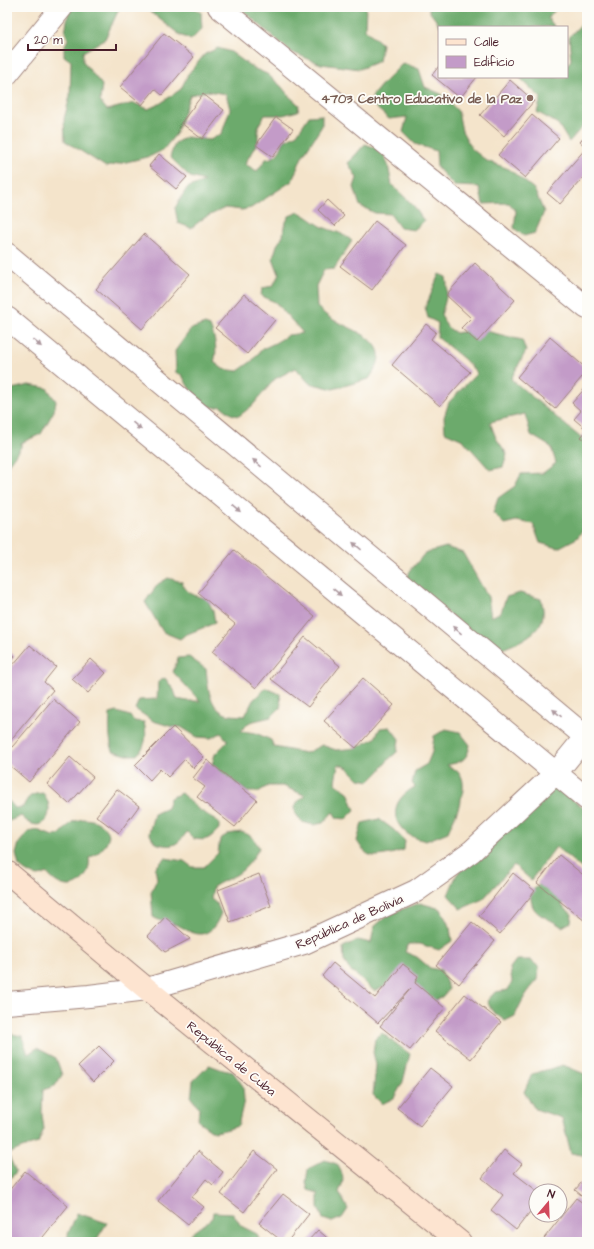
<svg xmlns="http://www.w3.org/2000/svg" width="594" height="1249" font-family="'Architects Daughter',sans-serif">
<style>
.forest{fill:#6caa6c;stroke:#5b644c}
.building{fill:#c39bc8}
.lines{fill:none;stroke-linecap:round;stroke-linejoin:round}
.street-casing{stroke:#9f827b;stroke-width:24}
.secondary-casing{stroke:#9f827b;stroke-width:24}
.street{stroke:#fff;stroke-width:22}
.secondary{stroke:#fde4d0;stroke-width:22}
.oneway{fill:#ae9aa0}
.education-dot{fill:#8d6e63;stroke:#fdfcf7;stroke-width:1.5}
.labels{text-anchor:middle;stroke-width:3.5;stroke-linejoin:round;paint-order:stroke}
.education-label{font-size:13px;font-weight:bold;fill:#785e54;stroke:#fdfcf7;text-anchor:end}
.street-label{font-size:13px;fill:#4a1f2b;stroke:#fdfcf7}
</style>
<rect width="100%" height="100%" fill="#fdfcf7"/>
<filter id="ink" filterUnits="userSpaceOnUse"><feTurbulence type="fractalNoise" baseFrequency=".025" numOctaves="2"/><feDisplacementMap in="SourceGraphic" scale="8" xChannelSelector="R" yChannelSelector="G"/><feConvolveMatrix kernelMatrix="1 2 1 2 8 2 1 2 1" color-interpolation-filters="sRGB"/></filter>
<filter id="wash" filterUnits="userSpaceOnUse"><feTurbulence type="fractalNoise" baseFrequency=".012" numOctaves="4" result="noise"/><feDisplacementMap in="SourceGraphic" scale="16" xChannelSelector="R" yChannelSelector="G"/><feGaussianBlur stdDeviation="0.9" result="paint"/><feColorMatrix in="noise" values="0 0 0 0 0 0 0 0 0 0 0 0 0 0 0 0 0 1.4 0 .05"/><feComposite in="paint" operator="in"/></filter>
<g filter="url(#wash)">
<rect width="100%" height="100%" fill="#f4e4cb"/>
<path class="forest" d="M72,7H120L105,39L83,52V62L102,85L100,101L107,110L134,103L148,109L161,103L181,89L188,74L205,54L218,48L231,52L253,68L267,74L281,86L289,96L299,105L298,111L283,115H265L258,126V141L245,164L257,171L266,159C277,158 281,150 284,141L297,134L309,116L322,115V126L302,157L292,181L251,208L242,210L225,208L204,218L191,228L178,223L175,208L187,188L204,181L190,177L170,157L175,143L186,137L210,140L222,133L230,109L226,94L207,91L190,95L176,134L163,150L151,156L106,167L65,141L64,119L70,96L71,61L64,56V47L68,39L65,32L69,9Z
M144,7H192L201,12L202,29L191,40L180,35Z
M239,7H366L365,29L382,44L379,61L360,69L321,64L291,52Z
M429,7H558L548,18L555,27H441L429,11Z
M587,18V122L569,142L558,124L537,112L541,98L519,77H567V65L571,60L569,37Z
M403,63L419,69L425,87L441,94L458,111L462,131L472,149L487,161L509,169L534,189L544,212L535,233L524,236L514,228L516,211L509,203L483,204L479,187L454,186L437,167L436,151L415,144L403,132L407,117L389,119L373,105L372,96L383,83Z
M365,144L382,150L388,165L392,185L413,205L424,221L414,230L400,228L390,214L375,213L360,206L354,187L357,178L348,163Z
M299,212C307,216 314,222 321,226C333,232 341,231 352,241L334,269L324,270L316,286L317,307C322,311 326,316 332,319C345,327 375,335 379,353C380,363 374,371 369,379L333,389L309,383L296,368L275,379L252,406L239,416L231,414L221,406C219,407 215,408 212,407C196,404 189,388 182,375L176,373L175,351L191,329L205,324L210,326C215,338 218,350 214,362L223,369L238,371L252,361L262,349L275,343L288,335L303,333L275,302L261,296L262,288L273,286L279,274L273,258L277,245L283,236L284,226L289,216Z
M439,274L446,277C449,290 445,303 441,315L447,327L456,333L478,329L522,340L526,351L511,379L587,443V525L577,538L558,548L540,543L533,524L516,521L504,524L493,513L498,498L515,486L521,474L543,473L556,463L551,447L531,435L525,414L490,422L496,438L507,454L503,467L490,470L463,440L445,432L444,417L449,402L477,373L464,359L437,337L438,323L428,318L425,307C431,296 434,285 439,274Z
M29,385L47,388L56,401L54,411L41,434L21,443V447L7,466V390Z
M446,547L463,553L488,597L491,617L501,612L506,597L520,593L541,599C542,604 544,610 543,615C542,634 513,645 497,651L406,581L410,571L425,553Z
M168,578L182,582C186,594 196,596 207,599L213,610L215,623L185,635L180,639L163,632L145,602L158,584Z
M189,657L206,669C208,684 208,707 226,714C231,716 239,715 245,716L253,700L266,688L280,694L281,707L271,717L250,722L241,731L256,733L271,740L274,747L306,753L322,745L336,750L356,748L375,738L380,728L390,727L399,739L397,752L388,760L379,772L370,781L359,779L348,768L338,764L335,783L348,792L355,810L346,819L337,818L333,812L323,823L313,825L302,822L295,813L294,807L300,799L306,796L283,786H268L258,792H248L212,765L215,754L228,741L221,733L211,738L197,737L181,727H173L153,721L135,709L139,700L157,699L158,682L165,678L174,690L177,699L187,701H200L173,672L178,658Z
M117,712L130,716L134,721L144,722C147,735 147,745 137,755H127L113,751C109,741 109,725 110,714Z
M446,729L460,732L470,745C467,761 461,762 447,765C450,767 455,769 458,772C472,784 454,818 448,832L426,841C418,839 408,836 403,830C388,814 397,796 415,787L412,783L415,771L427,764L432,752L434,736Z
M555,786L587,811V873L556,847L531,880L514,865L483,899L461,909L448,895L457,874Z
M43,793C58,812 43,839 21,816L7,822V802L9,801L15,808L23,807C28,796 31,794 43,793Z
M181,793L198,809L219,822V829C209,839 208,841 194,839L187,832C177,846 172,848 155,843L149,833L154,814L167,808L170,798Z
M82,819C95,819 103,823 109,835C106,847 100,853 89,858C91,870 83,886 69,886C60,886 52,880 47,873C36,880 28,873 19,866L16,854L19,843L28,832L37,830L53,836L59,835L72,822Z
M379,819L394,830L405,841L404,850C397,852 392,854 385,855C369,858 366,855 357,841L362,823Z
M241,832C250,834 255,839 259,848C254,858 246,869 236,875C228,879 221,882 213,887L211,899L217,904L221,913C217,924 209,938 194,933C188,932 183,927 177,925C169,922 161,922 153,917L151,892L157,879L155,868L165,858L184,861L192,867H204L218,853L220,839L228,834Z
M542,882L563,895L562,906L572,914L571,922L562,927C546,915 529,917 531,892Z
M420,903L441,909L450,928L452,941L439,950L420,944H408L405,952L417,957L430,968L441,970L449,989L442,997L435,1001L412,988L402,980L374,991L349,969L344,961L343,947L358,940L371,943L374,927L389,914Z
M516,960H530L539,967L538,980C527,991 521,1002 515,1016L505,1021L492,1011L487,1001L495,992L508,990L512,982L510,968Z
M7,1033L22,1036L28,1054L37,1048L56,1058L62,1075L55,1086L43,1090L42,1114L44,1129L38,1143L22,1148L8,1154L16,1172L7,1182Z
M382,1033L410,1054L403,1082L394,1098L382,1104L373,1095L376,1065L373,1052L375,1039Z
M209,1065L223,1070L233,1072L243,1086L244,1100L238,1126L225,1130L214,1132L198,1121L199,1107L191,1098L193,1081Z
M563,1065L587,1075V1156L571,1153L562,1118L535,1109L524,1092L532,1074Z
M325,1160L337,1164C344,1176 345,1179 339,1192L348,1209L342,1218L332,1222L323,1219L318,1207V1193L308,1190L306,1182L308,1169Z
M213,1212L233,1213L241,1226L257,1234L260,1242H190L185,1238L212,1218Z
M77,1213L107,1223L95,1242H68V1234Z"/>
<g id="blocks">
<path class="building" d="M164,33L194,57L162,95L155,89L142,105L120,87Z
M439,66V77H477L460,98L432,75Z
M510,80L534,101L504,136L480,115Z
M203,94L224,110L202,139L181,123Z
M532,115L559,138L525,178L498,155Z
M276,117L293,129L273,157L256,145Z
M587,134V173L560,204L547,193L587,147L580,142Z
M159,154L187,177L176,189L149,166Z
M327,200L344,216L335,226L318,210Z
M375,221L406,245L372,290L340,266Z
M144,234L190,274L142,329L96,289Z
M475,263L515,300L477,342L461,328L471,318L446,295Z
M244,294L275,320L247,354L215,328Z
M426,324L436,332L431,339L470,372L440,406L392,365Z
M550,337L587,369V371L555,409L517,377Z
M587,386V430L574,419L581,411L572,403Z
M587,430V442L581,437Z
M234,550L315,616L256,688L212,652L235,624L198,593Z
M305,637L340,666L308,707L271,679Z
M30,645L56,667L44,682L53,690L8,743L7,741V672Z
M7,650L15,656L7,665Z
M91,659L106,673L88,693L72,679Z
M363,678L394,705L356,748L324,721Z
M53,699L80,722L29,782L7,763V753Z
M173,727L204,757L193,768L185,759L168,777L160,769L150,780L135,765Z
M70,757L93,777L69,804L47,784Z
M207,760L257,800L235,827L197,797L205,787L193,778Z
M117,789L139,806L119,833L96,816Z
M559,855L587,878V918L585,921L537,883Z
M513,873L535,891L500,934L479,916Z
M259,874L271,906L230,922L218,890Z
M165,917L190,939L165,952L148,936Z
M472,922L495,941L459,984L436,965Z
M333,963L375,998L403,964L418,976L415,983L445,1008L410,1050L380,1026L411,988L378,1023L322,976Z
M465,994L501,1022L471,1059L435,1031Z
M99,1046L114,1061L93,1082L78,1066Z
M430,1068L453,1086L420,1126L397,1108Z
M504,1150L522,1164L514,1173L536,1190V1204L516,1230L491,1210L503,1195L482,1178Z
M198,1151L223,1172L213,1185L206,1179L192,1197L204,1207L188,1225L158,1201Z
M254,1151L277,1169L244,1212L221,1194Z
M25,1171L68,1206L39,1242H7V1193Z
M587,1176V1200L575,1190Z
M283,1194L309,1214L287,1242H283L259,1223Z
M576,1198L587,1206V1242H541Z
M318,1230L332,1242H307Z"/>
</g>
</g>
<g filter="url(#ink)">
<use href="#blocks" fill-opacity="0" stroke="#9f827b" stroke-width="1"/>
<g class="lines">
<g class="street-casing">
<path id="street" d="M219,7L587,308
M7,74L62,7
M7,254L587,738
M7,318L587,799
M7,1003L89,996L147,989L304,943L416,891L472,851L556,773L587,735"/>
</g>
<g class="secondary-casing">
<path id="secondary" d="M7,872L147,989L460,1242"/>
</g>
<use href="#street" class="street"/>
<use href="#secondary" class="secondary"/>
</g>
<defs><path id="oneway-solid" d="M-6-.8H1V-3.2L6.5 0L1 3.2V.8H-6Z"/></defs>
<g class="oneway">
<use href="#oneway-solid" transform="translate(37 343) rotate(40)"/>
<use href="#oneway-solid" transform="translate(137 426) rotate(40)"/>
<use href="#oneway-solid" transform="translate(257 463) rotate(-140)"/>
<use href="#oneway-solid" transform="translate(237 509) rotate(40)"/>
<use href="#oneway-solid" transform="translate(357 546) rotate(-140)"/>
<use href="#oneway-solid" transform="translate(337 592) rotate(40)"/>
<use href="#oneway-solid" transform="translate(457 630) rotate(-140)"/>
<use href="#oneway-solid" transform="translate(557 713) rotate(-140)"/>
</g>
</g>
<circle class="education-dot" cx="530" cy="98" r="4"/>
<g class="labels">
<g class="education-label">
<text x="522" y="103">4703 Centro Educativo de la Paz</text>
</g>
<g class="street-label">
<text transform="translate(349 921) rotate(-24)" y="5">República de Bolivia</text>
<text transform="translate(232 1058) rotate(39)" y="5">República de Cuba</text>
</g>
</g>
<rect width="594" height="1249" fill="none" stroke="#fdfcf7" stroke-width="24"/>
<rect x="438" y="26" width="130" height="52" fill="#fdfcf7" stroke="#b5a4a5"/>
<rect x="446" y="39" width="20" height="6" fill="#fde4d0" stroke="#b5a4a5"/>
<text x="474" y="46" font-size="12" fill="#4a1f2b">Calle</text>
<rect x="446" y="56" width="20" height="12" fill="#c39bc8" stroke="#b5a4a5"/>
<text x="474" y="66" font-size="12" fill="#4a1f2b">Edificio</text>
<g transform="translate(548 1203) rotate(19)"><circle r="19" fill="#fdfcf7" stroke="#b5a4a5"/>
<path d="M0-3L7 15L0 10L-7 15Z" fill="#d1495b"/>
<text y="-6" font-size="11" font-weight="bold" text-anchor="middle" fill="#4a1f2b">N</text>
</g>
<path d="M28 44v6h88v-6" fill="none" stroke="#4a1f2b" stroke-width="2"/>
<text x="34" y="44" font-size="12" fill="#4a1f2b" stroke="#fdfcf7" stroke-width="3" paint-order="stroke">20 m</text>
</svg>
